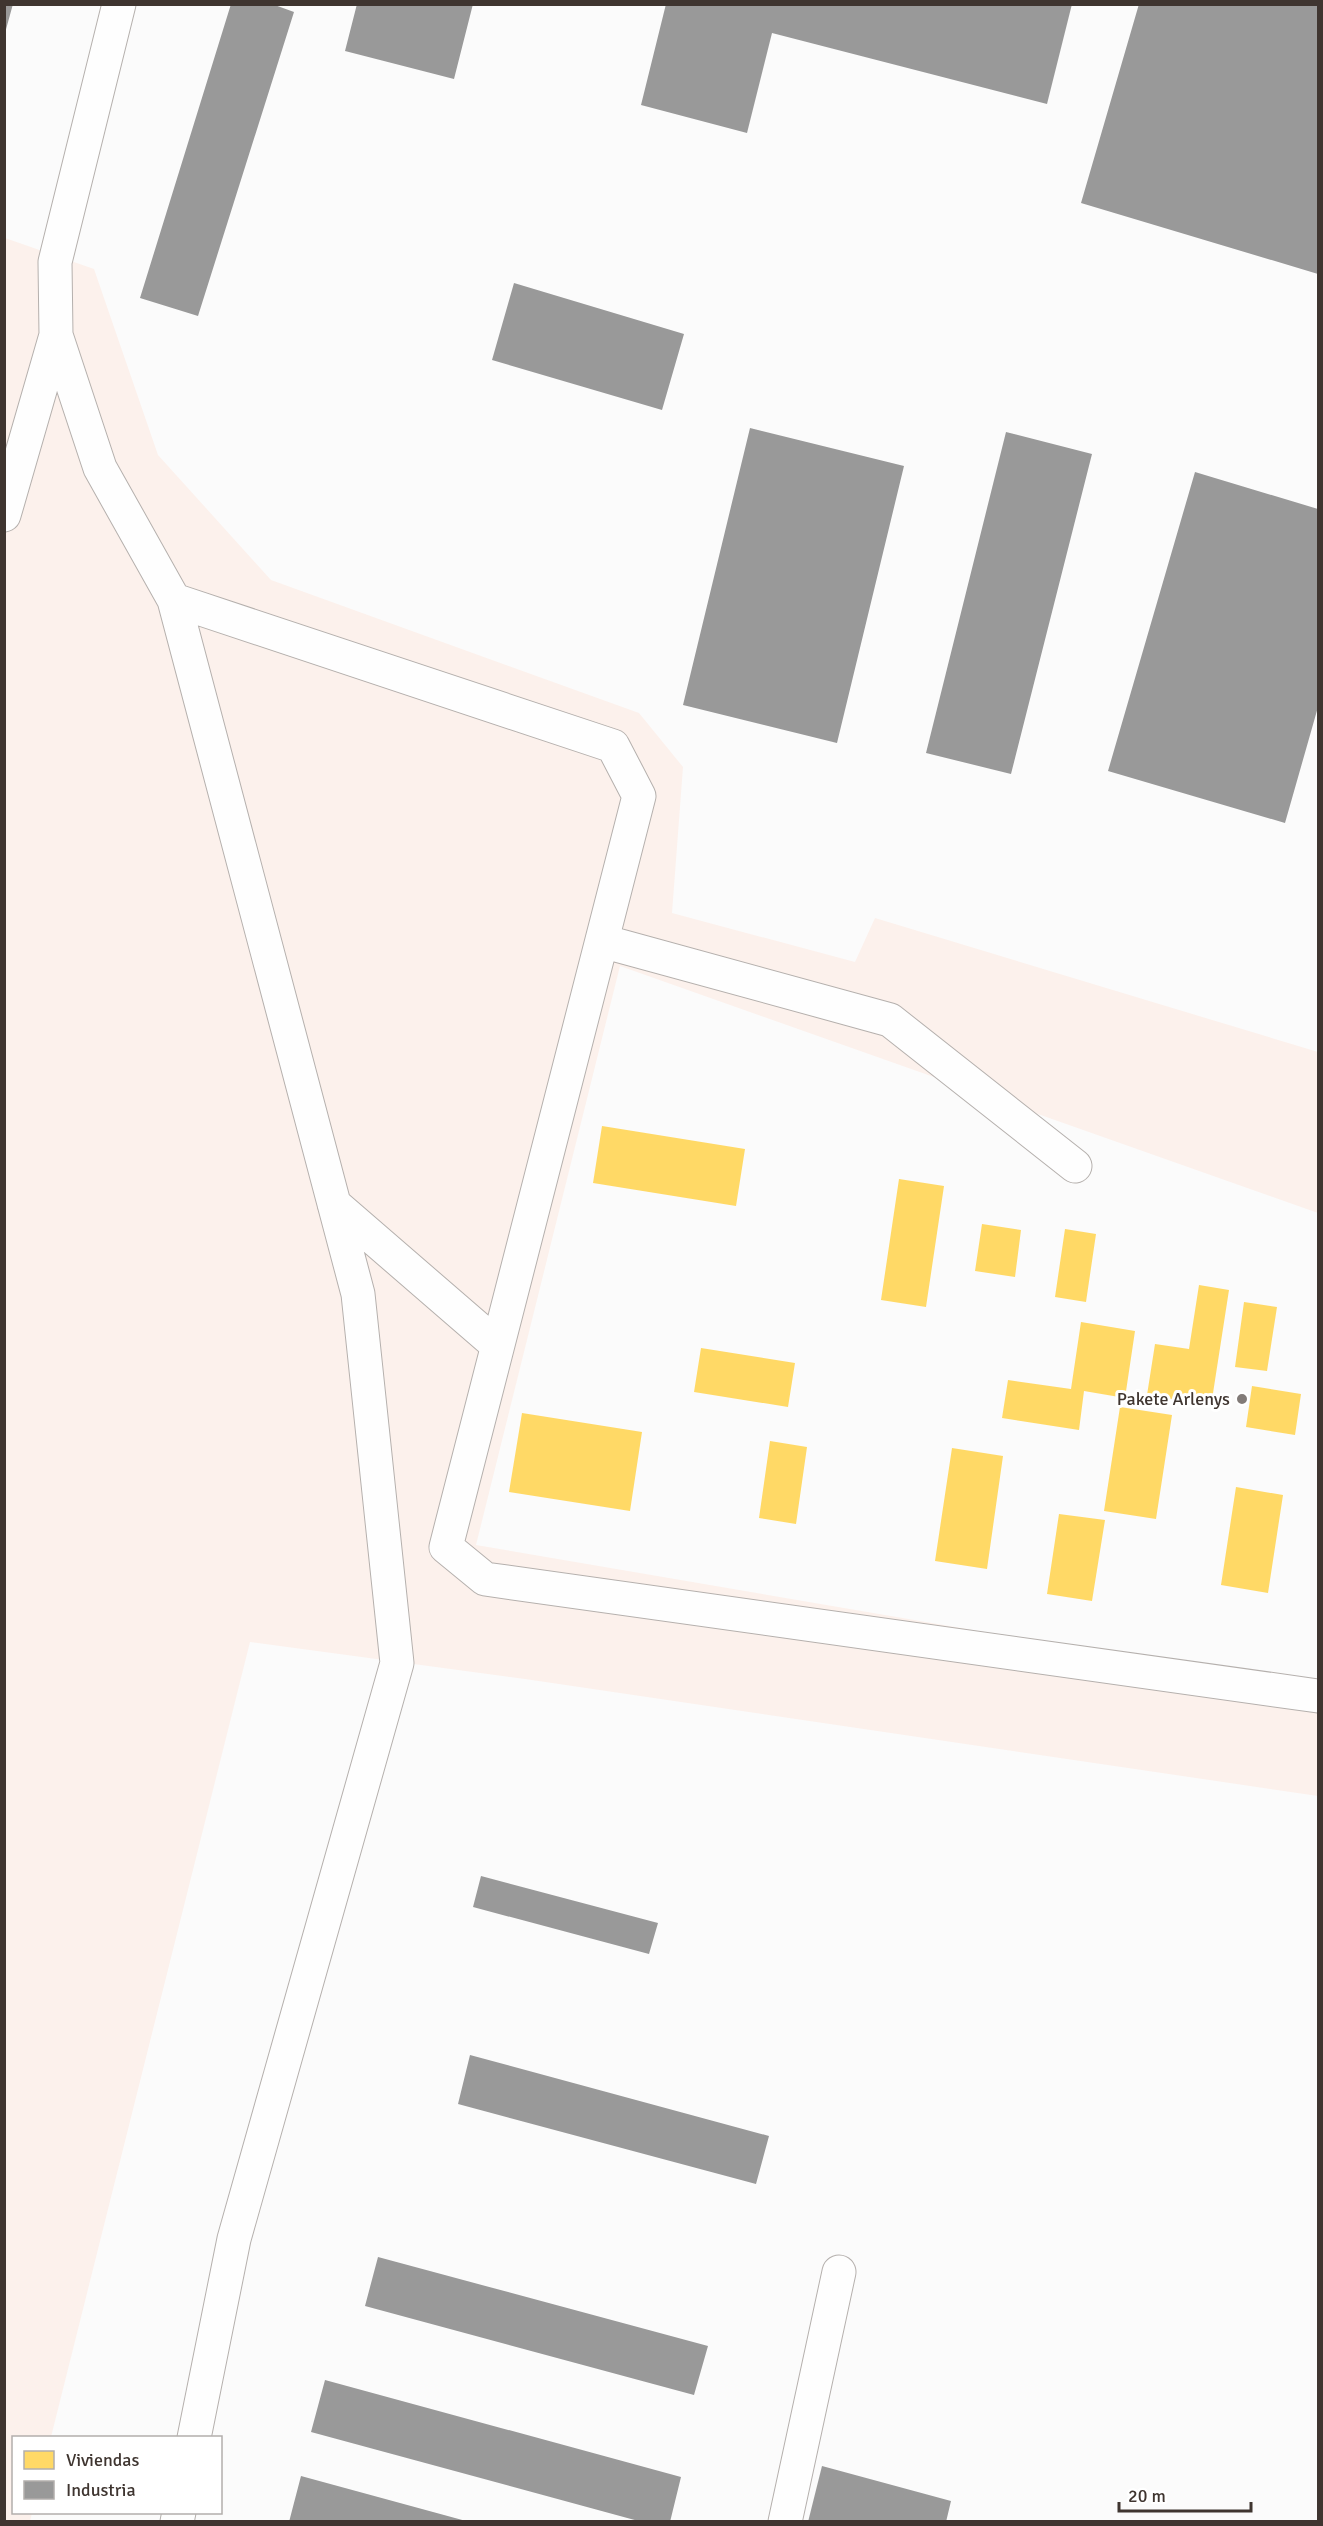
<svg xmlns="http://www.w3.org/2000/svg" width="1323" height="2526" font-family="Signika,sans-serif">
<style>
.green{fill:#fcf1ec}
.homes{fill:#ffd966}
.industry{fill:#999}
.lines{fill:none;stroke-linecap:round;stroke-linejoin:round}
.minor-casing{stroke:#b5b0ad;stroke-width:35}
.minor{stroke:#fefefe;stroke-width:33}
.poi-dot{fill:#817a77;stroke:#fff;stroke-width:2}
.labels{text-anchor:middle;stroke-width:6;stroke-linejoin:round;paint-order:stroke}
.poi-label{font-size:18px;fill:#3f3530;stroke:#fff;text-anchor:end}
</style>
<rect width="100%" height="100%" fill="#fbfbfb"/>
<path class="green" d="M5,238L94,269L158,455L271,580L639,713L683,767L672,913L855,962L875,918L1318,1052V1213L620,966L476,1545L1318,1689V1796L525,1679L250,1642L51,2437L14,2438V2512L32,2513L30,2521L5,2522Z"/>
<path class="homes" d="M602,1126L745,1149L736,1206L593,1183Z
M899,1179L944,1186L926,1307L881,1300Z
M982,1224L1021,1230L1015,1277L975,1271Z
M1065,1229L1096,1234L1086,1302L1055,1297Z
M1199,1285L1229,1290L1211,1406L1147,1395L1155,1344L1189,1349Z
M1244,1302L1277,1307L1267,1371L1235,1367Z
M1081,1322L1135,1331L1125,1398L1084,1391L1079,1430L1002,1418L1008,1380L1071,1389Z
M701,1348L795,1363L788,1407L694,1392Z
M1252,1386L1301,1394L1295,1435L1246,1427Z
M1120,1407L1172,1415L1156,1519L1104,1511Z
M522,1413L642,1432L630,1511L509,1492Z
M770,1441L807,1447L796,1524L759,1518Z
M952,1448L1003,1456L987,1569L935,1561Z
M1236,1487L1283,1495L1268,1593L1221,1585Z
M1059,1514L1105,1520L1092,1601L1047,1594Z"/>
<path class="industry" d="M4,4H13L5,33L4,32Z
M231,4H272L294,12L198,316L140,298Z
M357,4H473L454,79L345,51Z
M666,4H1072L1047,104L772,33L747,133L641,105Z
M1139,4H1318V274L1081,203Z
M514,283L684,334L662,410L492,360Z
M750,428L904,466L837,743L683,705Z
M1006,432L1092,454L1011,774L926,753Z
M1195,472L1318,509V707L1285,823L1108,771Z
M481,1876L658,1923L649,1954L473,1907Z
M470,2055L769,2136L756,2184L458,2104Z
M378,2257L708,2346L694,2395L365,2306Z
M325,2380L681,2477L670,2522H642L311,2432Z
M822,2466L951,2501L946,2522H808Z
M301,2476L466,2521V2522H289Z"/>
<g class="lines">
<g class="minor-casing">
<path id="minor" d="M119,4L55,262L56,335L100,468L174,600L358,1294L397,1663L234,2239L194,2438
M4,515L56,335
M174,600L613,746L639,796L446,1547L485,1579L1318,1696
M602,941L890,1020L1075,1166
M334,1204L497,1345
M177,2522L179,2512
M785,2522L839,2272"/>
</g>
<use href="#minor" class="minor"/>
</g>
<circle class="poi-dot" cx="1242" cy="1399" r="6"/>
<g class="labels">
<g class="poi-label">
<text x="1230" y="1405">Pakete Arlenys</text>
</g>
</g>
<rect width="1323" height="2526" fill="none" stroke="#3f3530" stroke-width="12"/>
<rect x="12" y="2436" width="210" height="78" fill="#ffffff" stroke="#b2aeac" stroke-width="1.5"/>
<rect x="24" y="2451" width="30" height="18" fill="#ffd966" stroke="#b2aeac" stroke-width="1.5"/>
<text x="66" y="2466" font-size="18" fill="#3f3530">Viviendas</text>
<rect x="24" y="2481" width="30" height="18" fill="#999999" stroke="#b2aeac" stroke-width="1.5"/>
<text x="66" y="2496" font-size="18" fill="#3f3530">Industria</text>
<path d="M1119 2502v9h132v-9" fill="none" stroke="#3f3530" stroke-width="3"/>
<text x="1128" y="2502" font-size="18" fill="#3f3530" stroke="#ffffff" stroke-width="4.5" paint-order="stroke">20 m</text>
</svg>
